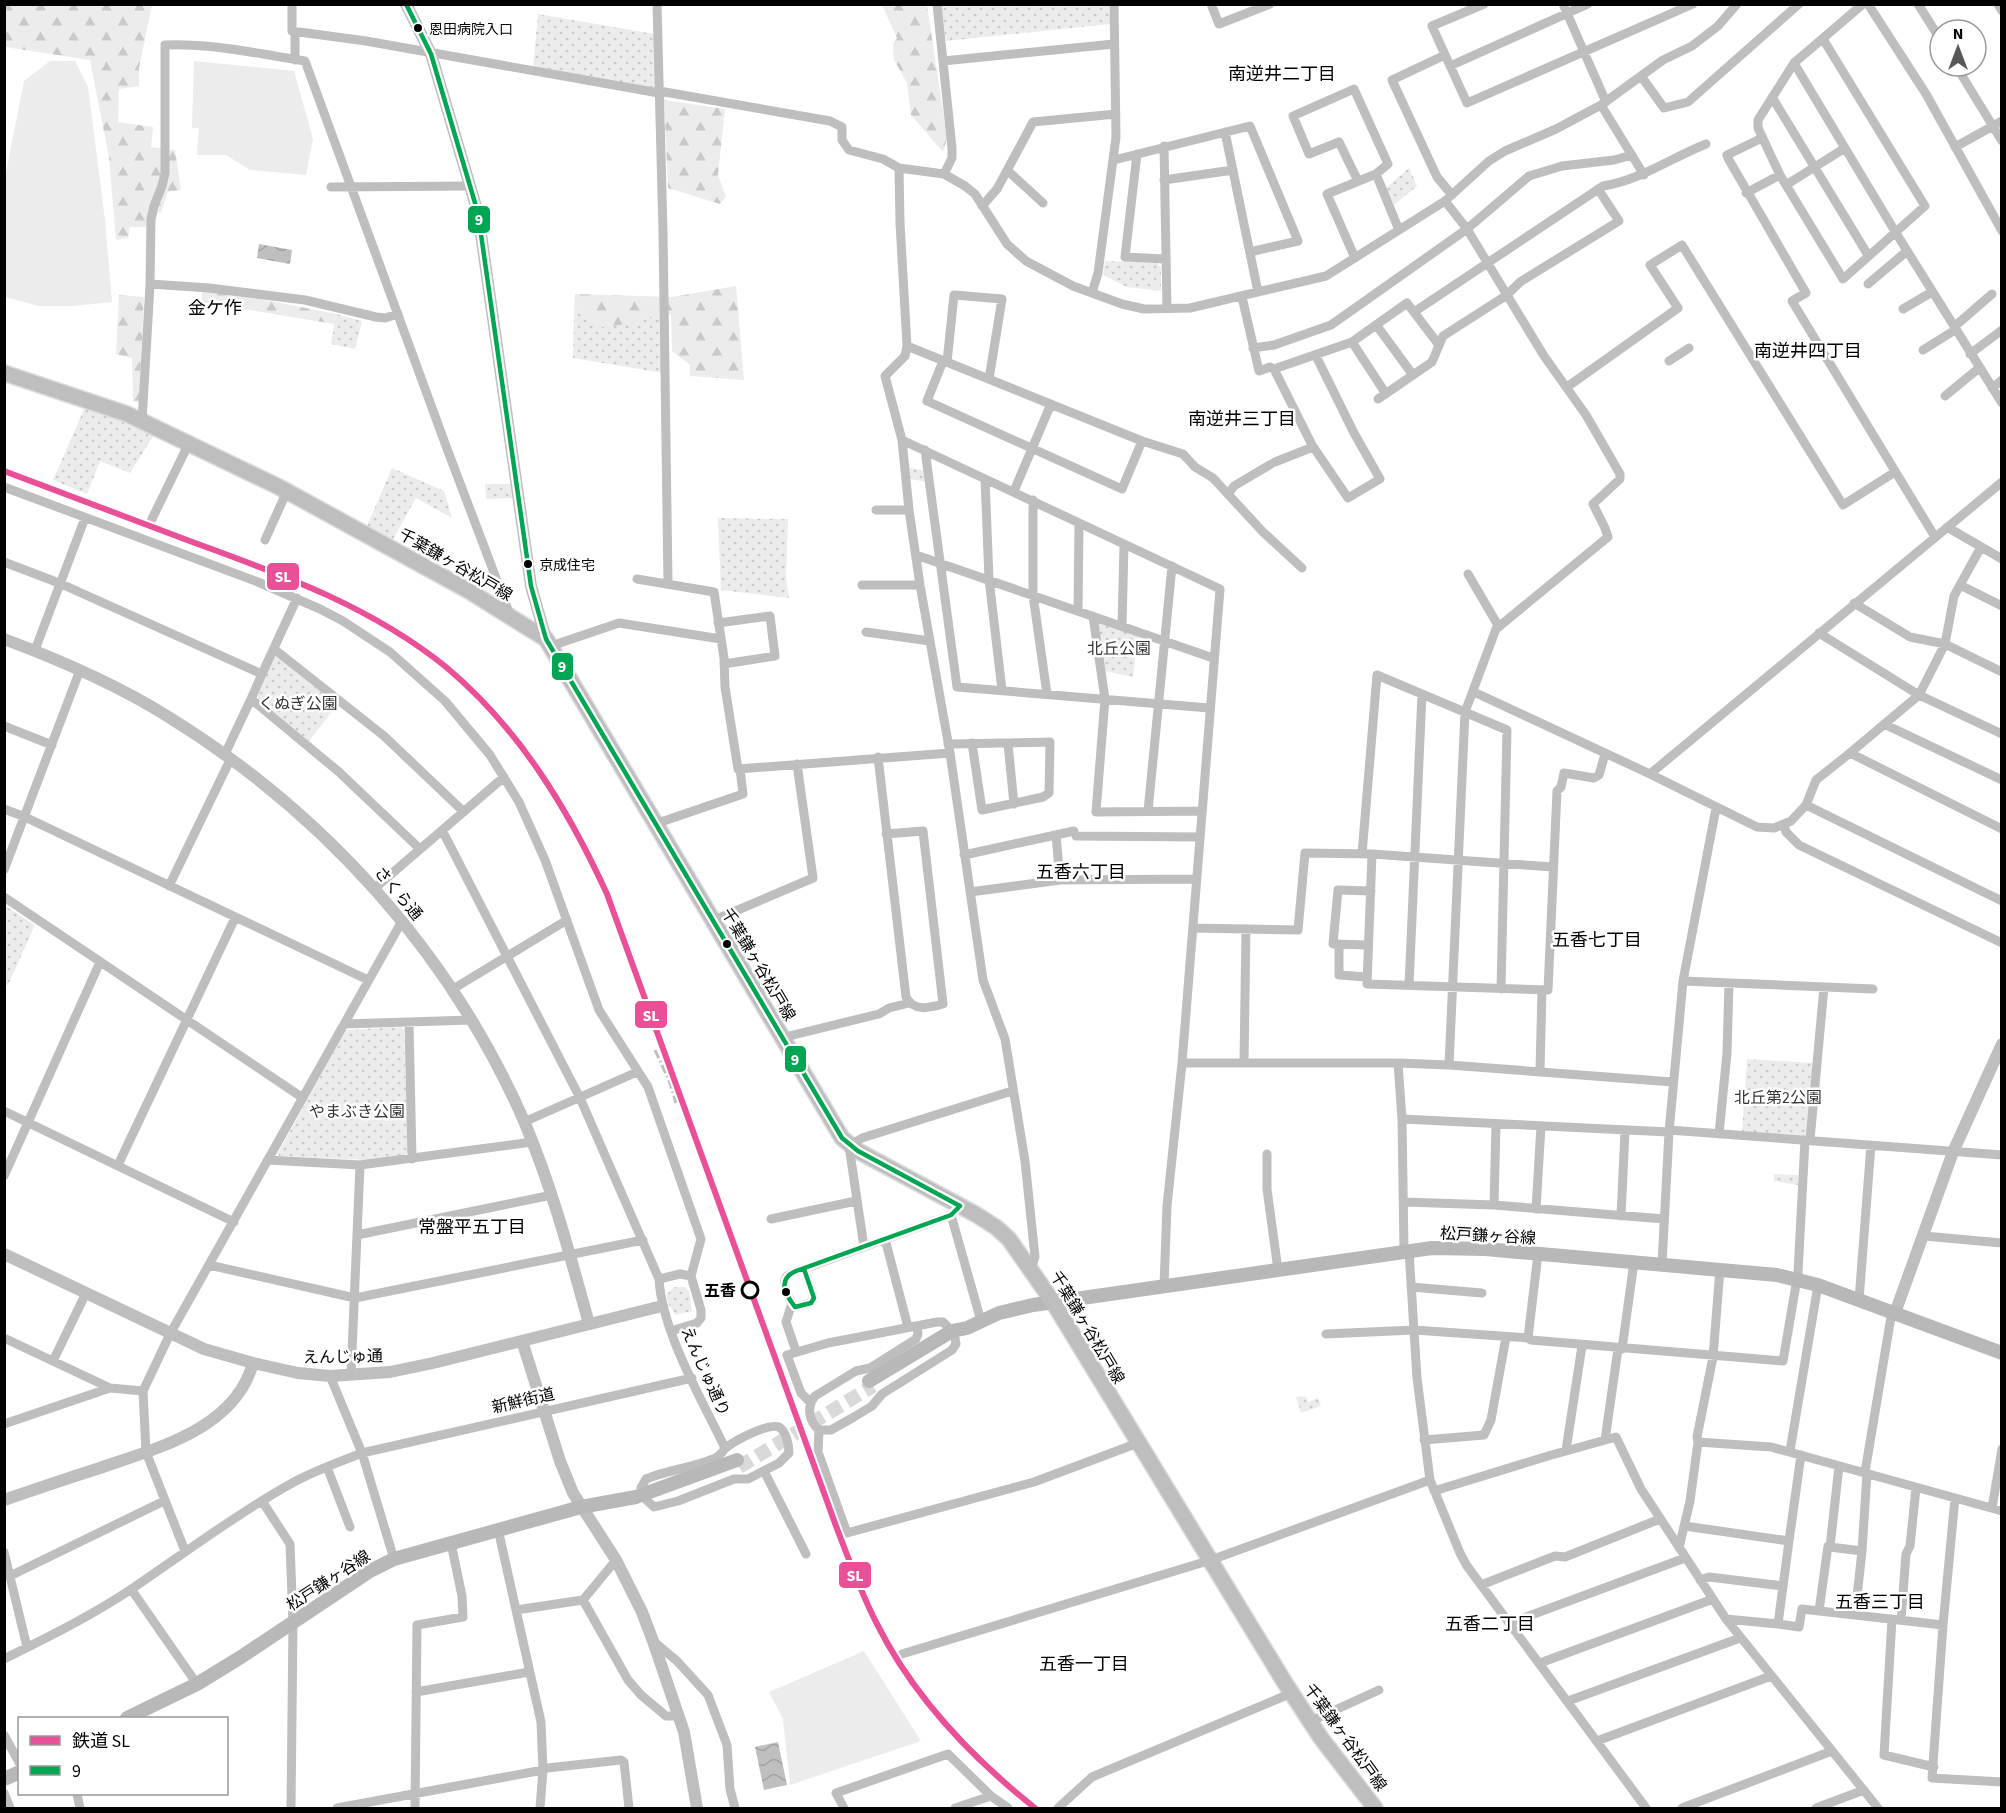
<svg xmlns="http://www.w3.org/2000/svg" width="2006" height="1813" font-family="'Source Sans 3','Noto Sans JP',sans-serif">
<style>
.green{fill:url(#green-dots)}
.forest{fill:url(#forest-firs)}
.pitch{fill:#ececec}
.water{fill:url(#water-waves)}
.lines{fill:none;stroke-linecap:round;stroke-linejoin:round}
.secondary-tunnel{stroke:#d9d9d9;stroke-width:14;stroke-dasharray:14 7;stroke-linecap:butt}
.primary-casing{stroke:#dbdbdb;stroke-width:18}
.minor{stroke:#bebebe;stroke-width:9}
.tertiary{stroke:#bebebe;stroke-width:12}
.secondary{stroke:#b8b8b8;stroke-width:14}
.primary{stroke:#bebebe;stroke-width:15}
.rail{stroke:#bebebe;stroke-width:3;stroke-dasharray:9 3 1.5 3;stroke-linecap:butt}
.bus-1-casing{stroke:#fff;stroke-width:9}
.bus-1{stroke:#00a651;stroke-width:4.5}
.rail-1-casing{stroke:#fff;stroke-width:10}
.rail-1{stroke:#e95098;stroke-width:6}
.bus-dot{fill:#000;stroke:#fff;stroke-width:2}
.stop-dot{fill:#fff;stroke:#000;stroke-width:3}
.labels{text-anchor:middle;stroke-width:5;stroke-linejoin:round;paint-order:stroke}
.bus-label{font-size:14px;fill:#000;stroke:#fff;text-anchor:start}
.street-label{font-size:16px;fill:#000;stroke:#fff}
.park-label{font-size:16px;fill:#333;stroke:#fff}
.stop-label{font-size:16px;font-weight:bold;fill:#000;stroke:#fff;text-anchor:end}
.neighbourhood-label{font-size:18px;fill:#000;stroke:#fff}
.line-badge{stroke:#fff;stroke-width:2}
.badge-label{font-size:16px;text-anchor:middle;font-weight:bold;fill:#fff}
</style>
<defs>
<pattern id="green-dots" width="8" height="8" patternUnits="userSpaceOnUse" patternTransform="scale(1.5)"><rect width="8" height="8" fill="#ececec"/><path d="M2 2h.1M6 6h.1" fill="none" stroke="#c9c9c9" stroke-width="1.8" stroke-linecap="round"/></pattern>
<pattern id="forest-firs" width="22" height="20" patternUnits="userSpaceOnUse" patternTransform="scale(1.5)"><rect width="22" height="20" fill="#ececec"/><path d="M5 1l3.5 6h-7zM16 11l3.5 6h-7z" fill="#c9c9c9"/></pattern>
<pattern id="water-waves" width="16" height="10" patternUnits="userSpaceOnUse" patternTransform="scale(1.5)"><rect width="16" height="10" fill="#bfbfbf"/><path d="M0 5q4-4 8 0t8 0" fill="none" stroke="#a2a2a2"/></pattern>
</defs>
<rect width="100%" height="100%" fill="#fff"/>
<path class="green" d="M941,5H1109L1110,24L946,41Z
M538,14L654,34L655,90L533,69Z
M1409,168L1417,186L1394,205L1386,188Z
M1105,261L1157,263L1161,267V291L1127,287L1103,275Z
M574,310L605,327L662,316L663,373L573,358Z
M336,314L362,321L355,349L331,344Z
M86,405L154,435L130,473L100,461L87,494L53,480Z
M392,468L444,491L452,518L416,498L392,541L366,528Z
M909,468L927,471L928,482L910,479Z
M485,484H512L513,498L486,499Z
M718,518L788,519L786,578L789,598L721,590Z
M1098,621L1138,636L1133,677L1105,671Z
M277,657L337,705L309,741L257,699L256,695L273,658Z
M4,905L35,925L8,985L4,984Z
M401,1027L404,1030L408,1152L405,1155L367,1160L279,1156L278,1153L346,1030Z
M1747,1059L1814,1063L1807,1133L1804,1137L1742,1132Z
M1774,1174L1798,1175V1185L1774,1181Z
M675,1287H685L689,1291L692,1311L676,1315C670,1308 667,1303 667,1294Z
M1306,1396L1308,1402L1318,1398L1321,1406L1301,1413L1296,1397Z"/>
<path class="forest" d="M4,5H152L139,68V86L119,89L118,122L153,127L151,147L175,150L181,190L168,192L161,212L157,213L155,222L146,227H130L128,238L116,240L109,157L90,60L5,47Z
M882,5H927L947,138L943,152L911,115L907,83L894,60L893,44L897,38Z
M664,100L725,109L718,175L726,196L720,204L668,188Z
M736,286L744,380L690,376V365L672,351L671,314L605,328L574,310L575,294L672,297Z
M202,290L252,297L336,314L334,324L202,302Z
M119,295L144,297L139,402H133L132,358L116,354Z"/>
<path class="pitch" d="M50,61H75L88,87L105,220L112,302L74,306H39L5,297V177L24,81Z
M194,61L294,71L313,139L306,175L250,170L226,155H197L199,128H192Z
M864,1651L921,1741L790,1785L783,1719L769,1692Z"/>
<path class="water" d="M259,244L292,250L290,264L257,258Z
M778,1742L787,1785L764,1790L755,1747Z"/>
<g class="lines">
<path class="secondary-tunnel" d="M739,1467L873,1386"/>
<g class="primary-casing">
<path id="primary" d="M4,373L127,414L279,487L469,591L546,639L842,1138L858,1151L977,1215L997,1228L1009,1239L1053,1302L1285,1683L1321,1738L1375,1808"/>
</g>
<path class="minor" d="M292,4V31L366,41L659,93
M657,4L663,231L668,583
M937,4L952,148V158L944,174
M1211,4L1219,24L1270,4
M1484,4L1432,26L1467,103L1693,4
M1563,4L1606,102
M1868,4L1926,94L2002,231
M1918,4L1940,39
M1998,4L2002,11
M1823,39L1925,206L1843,279L1780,175L1758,128V120L1794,63L1863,4
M1445,55L1392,80L1437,177L1452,195
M295,60V32
M943,61L1114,44
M1794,63L1896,233L2002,403
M1450,66L1588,4
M1956,66L2002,141
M1641,76L1664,108L1688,102L1799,4
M659,91L830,121L842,127V140L849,150L883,159L899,168L944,174L965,186L975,194L1007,244L1026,261L1073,286L1122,304L1144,309L1190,308L1326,276L1445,201L1489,161L1505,151L1556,129L1601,105L1663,60L1692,46L1718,26L1737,4
M1772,97L1868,255
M1601,105L1644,175
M1225,132L1258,292
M1762,138L1727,155L1729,160L1806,293L1792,301L1935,537
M1164,146L1167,308
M1955,147L2002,121
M1137,154L1125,257L1165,259
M1114,160L1250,126L1298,241L1250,252
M899,168L900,223L907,346L905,356L885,376L902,440L909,510L920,585L950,753L983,980L1005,1039L1025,1161L1035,1257L1031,1268
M1007,170L1043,203
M1164,180L1233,170
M1358,181L1339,142L1309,154L1293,116L1354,89L1388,164L1376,174
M1786,185L1845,148
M331,187L470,186
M1746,193L1780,175
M982,206L997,189L1033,122L1116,114
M1355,258L1327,194L1376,174L1399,230
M150,284L209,288L305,300L376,317L385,318L398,314
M1868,284L1907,251
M1092,293L1098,273L1116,137L1114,4
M1242,297L1259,371L1270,367L1274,369L1352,342L1407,303L1439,345
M1903,309L1932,292
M1414,312L1603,186C1641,180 1671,158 1706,144
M1377,326L1413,375
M1954,327L1992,294
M1352,342L1386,394
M907,346L1142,441L1183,454L1195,467L1213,478L1263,532L1302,568
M1253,348L1274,345L1331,325L1467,229L1529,176L1562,166L1614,160L1632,155
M1923,350L1955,330
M1970,354L2002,330
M943,361L927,401L1122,489L1142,441
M1669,361L1689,348
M947,362L954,295L1002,299L989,379
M1274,369L1312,445L1348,498L1380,479L1354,433L1316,356
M1567,387L1678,308L1650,265L1682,245L1843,505L1895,472
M1992,388L2002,380
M1945,396L1979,368
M1378,399L1432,362L1443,336L1507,295L1520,282L1619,221L1598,189
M142,421L150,285L151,219L154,206L162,186L165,173V45C212,43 259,54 305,61L446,446L510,615
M902,440L1220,589L1182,1063L1167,1206L1164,1286
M925,450L957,687L1209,708
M1275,462L1313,447
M985,479L989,579L1002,690
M4,487L258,582L320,609L343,621L390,652L445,701L490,755L519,802L545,860L599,1010L648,1087L701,1239L691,1276
M1014,491L1051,404
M1229,493L1234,486L1271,464
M1033,500V595L1047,694
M876,510H909
M151,521L189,443
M1947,527L2002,559
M265,540L287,491
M916,555L1213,658
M4,562L59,583L262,674L251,699L339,772L420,849
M1468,574L1499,627
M637,579L714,592L724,658L725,687L738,769L950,753
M862,585H920
M1960,585L1981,547
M1854,603L1910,637L1945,644L2002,672
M2002,606L1960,585L1954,596L1945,644L1919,695L2002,734
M1078,611L1079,523
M1093,616L1105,699L1096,812L1202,811
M718,623L770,616L775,656L724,664
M1122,626L1124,544
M866,632L930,641
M1819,633L1919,695L1850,753L2002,829
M551,646L619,623L721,639
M274,649L384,736L464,812
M35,650L85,518
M262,674L297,598
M1474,692L1650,774L1757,827L1774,828L1791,821L1806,805L1816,780L1850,753
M1884,724L2002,780
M4,726L52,745
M948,744C982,743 1016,743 1050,742L1049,793L1043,797L982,810L972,743
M1008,744L1014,804
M225,754L251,699
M878,757L906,997C914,1012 929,1008 943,1004L923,831L886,834
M1650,774L2002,482
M1806,805L2002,901
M4,809L25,817L368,980
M1148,811L1172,566
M655,824L743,794L740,769
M1784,825L1786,832L1799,845L2002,943
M442,830L580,1098L659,1279C662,1332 702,1400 725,1448
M1056,835L1060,880
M1076,836L1200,837
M1362,854L1377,675L1507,730L1501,989
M1372,854L1367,984L1548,990L1557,791L1561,787L1564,773L1594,778L1599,775L1605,754
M964,855L1074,831
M4,870L80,670
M169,886L231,758
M375,888L504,777
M970,892L1060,880L1196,879
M4,897L303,1098
M712,921L813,878L797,764
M1193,928L1298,930L1305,853L1372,854L1553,867
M1339,944V975L1367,977
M1368,945L1333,944L1338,890L1371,891
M1683,981L1873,989
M1409,985L1422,694
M453,989L567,920
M409,1023L412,1159
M345,1024L471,1020
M781,1038L879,1014L889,1008L909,1003
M1244,1062L1246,929
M1182,1063H1398
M1449,1065L1673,1082
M1540,1071L1542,990
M4,1111L234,1222
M1402,1119L1669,1132
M524,1122L637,1072
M1669,1130L2002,1155
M1719,1134L1727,1053L1729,983
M1810,1140L1824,987
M1267,1154V1189L1278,1270
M268,1160L360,1165L532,1142
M118,1165L235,918
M4,1176L100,962
M1404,1202L1494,1205L1664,1219
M1494,1205L1496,1124
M1536,1209L1541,1126
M951,1215L981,1321
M1621,1216L1625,1131
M771,1219L856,1201
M357,1235L552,1195
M1924,1236L2002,1243
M885,1239L908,1327
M864,1247L849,1146L862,1138L1012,1091
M1404,1251L1402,1119L1398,1063L1449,1065L1465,712L1496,629L1608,537L1605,528L1593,504L1620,479V474L1586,415L1544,356L1467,229L1445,201
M1409,1251L1417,1378L1430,1480L1460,1553L1467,1566L1646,1808
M1662,1264L1669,1132L1683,981L1716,808
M209,1265L355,1298L643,1240
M804,1269L814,1298L811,1303L795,1307C790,1302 781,1284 786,1277C789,1272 814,1266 820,1263C864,1247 907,1231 951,1215L960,1206
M659,1279L680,1274L691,1276L701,1310V1318L697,1323L671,1331
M1411,1287L1482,1293
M1859,1300L1871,1145
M792,1303L786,1322L796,1351
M917,1326L918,1334L916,1339L870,1368L856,1371L815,1396C806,1407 809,1421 819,1430L818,1452L847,1533L1034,1482L1138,1443
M1326,1334L1414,1330L1528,1338L1531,1340L1783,1361L1798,1273L1805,1140
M4,1338L110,1388L143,1391L146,1452L185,1551
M1528,1338L1538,1254
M1622,1349L1634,1262
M53,1361L86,1293
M351,1375L360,1165
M330,1376L362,1453L394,1559
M143,1391L170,1334L402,921
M810,1402L801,1393L787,1355L828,1343L937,1322H943L952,1331
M4,1424L110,1388
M819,1430H831L854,1417L872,1406L882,1394L952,1350L956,1344L955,1338
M1424,1440L1484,1435L1491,1420L1506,1337
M1605,1440L1618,1349
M1698,1442L1771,1447L2002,1511
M1566,1450L1582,1346
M1790,1451L1818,1285
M327,1467L350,1527
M764,1471L806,1554
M1865,1472L1891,1317L1895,1313
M1434,1491L1548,1456L1616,1437L1641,1489L1726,1619L1878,1808
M642,1495L641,1488L646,1479C667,1470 692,1468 713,1459C720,1457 722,1451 727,1447C736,1440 768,1423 779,1427C786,1431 789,1445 789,1453L779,1463L748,1479H734L678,1501L654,1507L643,1497
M262,1501L290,1544L293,1622L291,1808
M1992,1508L2002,1449
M1685,1526L1789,1541L1778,1624L1799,1627L1802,1609L1943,1625L1932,1778L2002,1782
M498,1529L516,1610
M1789,1541L1801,1455
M1830,1547L1862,1551
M1679,1548L1690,1501L1698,1442L1697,1437L1713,1357L1720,1269
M4,1552L27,1647
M10,1576L164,1501
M1700,1580L1709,1577L1783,1586
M1481,1585L1555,1556L1565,1557L1660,1519
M131,1589L197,1684
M583,1600L628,1680L641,1695L666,1716H679
M1819,1611L1828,1546L1830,1547L1839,1466
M1855,1615L1862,1551L1867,1473
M1726,1619L1778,1624
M1892,1619L1884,1755L1934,1767
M1901,1620L1906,1554L1910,1546L1916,1488
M1510,1623L1685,1558
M1943,1625L1955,1498
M653,1641L677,1661L708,1695L727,1745L730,1789L735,1808
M902,1654L1211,1560L1430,1480
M4,1659C48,1637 93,1615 133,1588C186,1552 238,1513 294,1482C316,1470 339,1462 362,1453L692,1378
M1540,1663L1713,1599
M416,1692L529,1672
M1568,1701L1740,1638
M1311,1721L1379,1690
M4,1735L20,1764
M1597,1741L1771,1676
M4,1793L10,1808
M77,1794L80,1808
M337,1808L543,1770L541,1722L516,1610L583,1600L616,1560
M415,1808L417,1625L463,1617L462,1596L451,1543
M540,1808L543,1770L547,1768L621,1760L624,1762L629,1808
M844,1808L836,1793L948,1754L991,1796L1008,1808
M955,1808L991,1796
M1058,1808L1092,1777L1292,1693
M1682,1808L1832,1751
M1816,1808L1864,1790"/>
<path class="tertiary" d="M406,4L431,54L478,213L531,586L546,639
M4,639C60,660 116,684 167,716C323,812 450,952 524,1121C552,1187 570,1255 589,1324
M4,1254L204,1349L253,1363L298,1373L330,1376L390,1372L433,1363L662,1306
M1895,1313L1953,1152L2002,1044
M522,1341L560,1461L573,1493L616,1560L642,1612L653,1641L684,1732L697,1808
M4,1500C36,1489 68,1478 100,1468C157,1448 235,1429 253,1363"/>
<path class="secondary" d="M869,1381L952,1331L967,1328L999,1313L1033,1305L1432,1248L1485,1249L1777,1275L1818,1285L2002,1353
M127,1718L197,1684L241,1657L370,1571L394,1559L581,1507L636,1497L737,1460
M4,1779L20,1772"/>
<use href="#primary" class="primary"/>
<path class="rail" d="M655,1050L670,1083L676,1103"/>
<g class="bus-1-casing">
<path id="bus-1" d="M406,4L431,54L478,213L531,586L546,639L842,1138L858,1151L960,1206
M804,1269L814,1298L811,1303L795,1307C785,1294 777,1279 796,1271L951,1215L960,1206"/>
</g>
<use href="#bus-1" class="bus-1"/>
<g class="rail-1-casing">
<path id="rail-1" d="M4,471C68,495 132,519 195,543C283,575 372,607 446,667C519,728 568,809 607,894L836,1526C849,1560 861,1593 877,1624C914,1698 971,1757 1035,1808"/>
</g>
<use href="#rail-1" class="rail-1"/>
</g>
<g class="bus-dot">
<circle cx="418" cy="28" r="5"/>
<circle cx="528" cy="564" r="5"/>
<circle cx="727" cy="944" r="5"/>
<circle cx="786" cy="1292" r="5"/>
</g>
<circle class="stop-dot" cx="750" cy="1290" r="8"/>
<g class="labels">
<g class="bus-label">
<text x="429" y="34">恩田病院入口</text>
<text x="539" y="570">京成住宅</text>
</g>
<g class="street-label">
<text transform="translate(456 564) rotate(30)" y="6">千葉鎌ヶ谷松戸線</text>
<text transform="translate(399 893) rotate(50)" y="6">さくら通</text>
<text transform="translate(759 964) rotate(59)" y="6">千葉鎌ヶ谷松戸線</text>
<text transform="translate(1488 1235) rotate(3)" y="6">松戸鎌ヶ谷線</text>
<text transform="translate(1088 1327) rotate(59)" y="6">千葉鎌ヶ谷松戸線</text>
<text transform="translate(343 1356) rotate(-1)" y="6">えんじゅ通</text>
<text transform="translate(706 1371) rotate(66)" y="6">えんじゅ通り</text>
<text transform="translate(523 1400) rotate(-13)" y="6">新鮮街道</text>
<text transform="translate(328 1580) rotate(-33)" y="6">松戸鎌ヶ谷線</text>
<text transform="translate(1346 1737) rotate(54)" y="6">千葉鎌ヶ谷松戸線</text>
</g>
<g class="park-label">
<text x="1119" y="654">北丘公園</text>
<text x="298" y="709">くぬぎ公園</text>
<text x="1778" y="1103">北丘第2公園</text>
<text x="357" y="1117">やまぶき公園</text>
</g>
<g class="stop-label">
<text x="736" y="1296">五香</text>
</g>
<g class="neighbourhood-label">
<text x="1282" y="80">南逆井二丁目</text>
<text x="215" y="314">金ケ作</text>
<text x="1808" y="357">南逆井四丁目</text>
<text x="1242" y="425">南逆井三丁目</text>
<text x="1081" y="878">五香六丁目</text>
<text x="1597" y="946">五香七丁目</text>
<text x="472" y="1233">常盤平五丁目</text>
<text x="1880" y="1608">五香三丁目</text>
<text x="1490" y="1630">五香二丁目</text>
<text x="1084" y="1670">五香一丁目</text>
</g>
</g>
<g class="line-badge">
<rect x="467" y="205" width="24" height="29" rx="6" fill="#00a651"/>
<rect x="266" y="562" width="34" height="29" rx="6" fill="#e95098"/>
<rect x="551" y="652" width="23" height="29" rx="6" fill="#00a651"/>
<rect x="634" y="1000" width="34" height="29" rx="6" fill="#e95098"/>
<rect x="784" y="1045" width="23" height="28" rx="6" fill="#00a651"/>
<rect x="838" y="1561" width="34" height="28" rx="6" fill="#e95098"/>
</g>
<g class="badge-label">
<text x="479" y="225">9</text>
<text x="283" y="582">SL</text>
<text x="562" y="672">9</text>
<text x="651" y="1021">SL</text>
<text x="795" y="1065">9</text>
<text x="855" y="1581">SL</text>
</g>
<rect width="2006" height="1813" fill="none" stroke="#000000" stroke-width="12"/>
<rect x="18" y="1717" width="210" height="78" fill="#ffffff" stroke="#999999" stroke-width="1.5"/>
<rect x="30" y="1736" width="30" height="9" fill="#e95098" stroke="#999999" stroke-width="1.5"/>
<text x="72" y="1747" font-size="18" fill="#000000">鉄道 SL</text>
<rect x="30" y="1766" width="30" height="9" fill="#00a651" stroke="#999999" stroke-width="1.5"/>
<text x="72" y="1777" font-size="18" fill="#000000">9</text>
<g transform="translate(1958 48)"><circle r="28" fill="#ffffff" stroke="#999999" stroke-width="1.5"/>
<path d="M0-4.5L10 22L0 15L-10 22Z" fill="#595959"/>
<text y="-9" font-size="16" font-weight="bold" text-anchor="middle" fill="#000000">N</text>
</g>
</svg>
